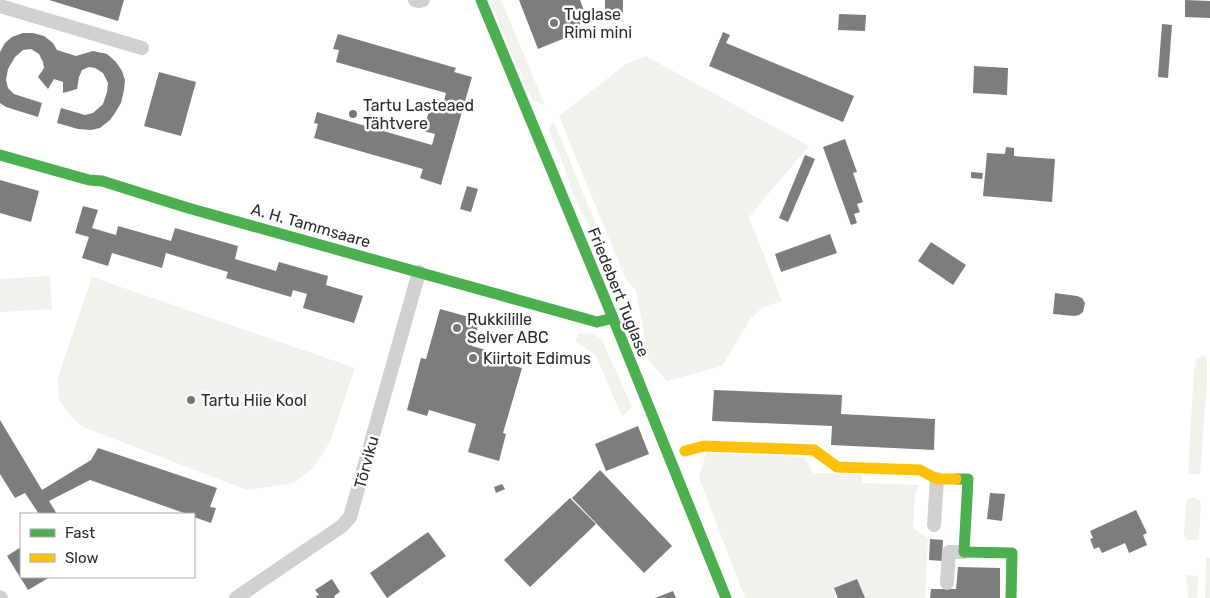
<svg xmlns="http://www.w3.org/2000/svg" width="1210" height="598" font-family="Rubik,sans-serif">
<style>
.green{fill:#f0f2eb}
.building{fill:#7d7d7d}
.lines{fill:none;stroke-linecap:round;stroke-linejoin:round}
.street{stroke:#d1d1d1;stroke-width:14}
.fast{stroke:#4caf50;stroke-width:11}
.slow{stroke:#ffc107;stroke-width:11}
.poi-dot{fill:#767676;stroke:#fff;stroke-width:2}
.labels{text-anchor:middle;stroke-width:5;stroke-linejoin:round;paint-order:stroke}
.poi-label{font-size:16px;fill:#2c2c2c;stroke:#fff;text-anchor:start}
.street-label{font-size:16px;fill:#2c2c2c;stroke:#fff}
</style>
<rect width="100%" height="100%" fill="#fff"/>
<path class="green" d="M490,0H501L545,105L535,102L530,96Z
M646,56L809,146L749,217L782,301L763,307L751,318L722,366L667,381L649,361L636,290L626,280L559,116L626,64Z
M554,122L620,284L613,282L590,227L583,216L573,194L563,164L552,139L549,129L550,125Z
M50,276L52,309L0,312V279Z
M92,277L355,368L330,442L314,467L294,483L247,490L83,427L71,417L59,400L58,377Z
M627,300L638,354C631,338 615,317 627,300Z
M579,333C587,332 599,335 603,342L632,407L622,416L618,408L596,355L576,342V338Z
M1203,355L1207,359V381L1200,474H1188L1194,369L1196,359Z
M706,453L804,457L813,473L862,474V483L919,485L915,494L913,528L928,538L925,598H745L699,478Z
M1192,497L1196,498L1201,502L1199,540H1187L1184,536L1186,501Z
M1206,558H1210V598H1205Z
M1186,575L1198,576L1197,598H1188Z"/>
<path class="building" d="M49,0H124L118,21Z
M519,0H580L585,13L575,34L538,49Z
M605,0H623V12H605Z
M1185,0L1210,1V18L1185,17Z
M839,14L866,15L865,31L838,30Z
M1162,24L1172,25L1168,78L1158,77Z
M723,32L730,35L726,43L854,96L843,122L709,66Z
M23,33H33L44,36L53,43L57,50L76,56L93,51L107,54L116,62L122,71L125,80L124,90L121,103L115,113L110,120L100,128L91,130L78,129L57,123L61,108L85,115L93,113L103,104L107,92L108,83L103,73L95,68L89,67L82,70L79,77L77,89L63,93V82L54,79L48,89L38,77L44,68L43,62L39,54L31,49L23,50L15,57L8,69L6,80L8,88L14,94L42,103L38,117L6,107L0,103V52L5,43L12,37Z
M338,34L456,68L454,72L472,77L441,185L420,178L423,169L314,138L318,124L314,123L317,112L432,145L435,134L423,131L433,98L444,101L446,93L336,62L339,50L333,49Z
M974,66L1008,68L1007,95L973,93Z
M159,72L196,82L181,136L144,126Z
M845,139L857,172L853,173L863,202L857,204L860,212L854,214L857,223L851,225L823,147Z
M1006,147L1014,148V156L1055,159L1052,202L983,196L987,153L1005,154Z
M805,155L815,159L788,222L779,218Z
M971,172L983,173L982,179L971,178Z
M0,180L39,191L31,222L0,213Z
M467,186L478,189L471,212L460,209Z
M83,206L98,210L92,228L116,235L118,226L171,241L175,228L238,246L235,259L276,271L279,262L328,276L326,285L363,296L354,323L303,308L307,294L293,290L291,297L226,278L228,272L166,253L162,268L112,253L108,266L82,258L89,237L75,233Z
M830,234L837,253L781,272L775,254Z
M931,242L966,265L953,285L918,261Z
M1055,293L1077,296L1082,298L1085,303L1083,312L1079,315L1074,316L1053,314Z
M440,309L480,320L472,346L486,350L485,352L498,356V358L511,362L510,365L522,368L503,433L506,434L499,461L468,452L476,424L429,410L427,416L407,410L421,358L426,359Z
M714,390L842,395L841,414L935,419L934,450L831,445L832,426L712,421Z
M0,420L42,490L91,460L98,448L217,488L210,507L216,508L211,523L194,517V514H187L90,480L49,501L57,514H39L25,493L15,498L0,474Z
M638,426L649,454L606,471L595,444Z
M600,470L672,546L644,573L572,498Z
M502,484L505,489L496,493L494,487Z
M990,493L1005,494L1002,521L987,519Z
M570,498L596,524L530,587L504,560Z
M1136,510L1147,533L1143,535L1147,545L1129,553L1125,543L1102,553L1099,547L1094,549L1090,539L1093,538L1090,531Z
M428,532L446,556L387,598L370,573Z
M930,539L943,540L942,561L929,560Z
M21,547V577H50L28,590L7,556Z
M958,567L1000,568V598H930L931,589H956Z
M332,579L340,592L334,596L335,598H317L316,596L319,595L315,590Z
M857,579L865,598H838L834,588Z
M673,591L676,598H655Z"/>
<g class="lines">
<path class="street" d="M415,0L419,1L423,0
M0,6L142,48
M934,525L937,479
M947,583L949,552H964
M0,597L1,598
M236,598L342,526L350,517L419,272"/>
<path class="fast" d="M481,0L613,318L726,598
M0,155L89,180L102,181L188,208L597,322L613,318
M956,479H968L964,552L1012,553L1011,598"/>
<path class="slow" d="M685,451L704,446L814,450L837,467L920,470L937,479H956"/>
</g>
<g class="poi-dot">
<circle cx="554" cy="23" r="5"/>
<circle cx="353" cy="114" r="5"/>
<circle cx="457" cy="328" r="5"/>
<circle cx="473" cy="358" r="5"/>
<circle cx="191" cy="400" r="5"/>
</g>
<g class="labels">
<g class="poi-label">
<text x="564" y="20">Tuglase<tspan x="564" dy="18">Rimi mini</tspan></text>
<text x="363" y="111">Tartu Lasteaed<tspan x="363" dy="18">Tähtvere</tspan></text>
<text x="467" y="325">Rukkilille<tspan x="467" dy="18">Selver ABC</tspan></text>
<text x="483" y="364">Kiirtoit Edimus</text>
<text x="201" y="406">Tartu Hiie Kool</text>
</g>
<g class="street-label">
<text transform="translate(311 225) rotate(16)" y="6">A. H. Tammsaare</text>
<text transform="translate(619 292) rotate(68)" y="6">Friedebert Tuglase</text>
<text transform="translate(366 462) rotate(-75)" y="6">Tõrviku</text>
</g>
</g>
<rect x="20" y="513" width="175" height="65" fill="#ffffff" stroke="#ababab"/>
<rect x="30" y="529" width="25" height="8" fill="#4caf50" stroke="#ababab"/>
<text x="65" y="538" font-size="15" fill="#2c2c2c">Fast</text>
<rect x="30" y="554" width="25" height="8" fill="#ffc107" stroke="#ababab"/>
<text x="65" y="563" font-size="15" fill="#2c2c2c">Slow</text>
</svg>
